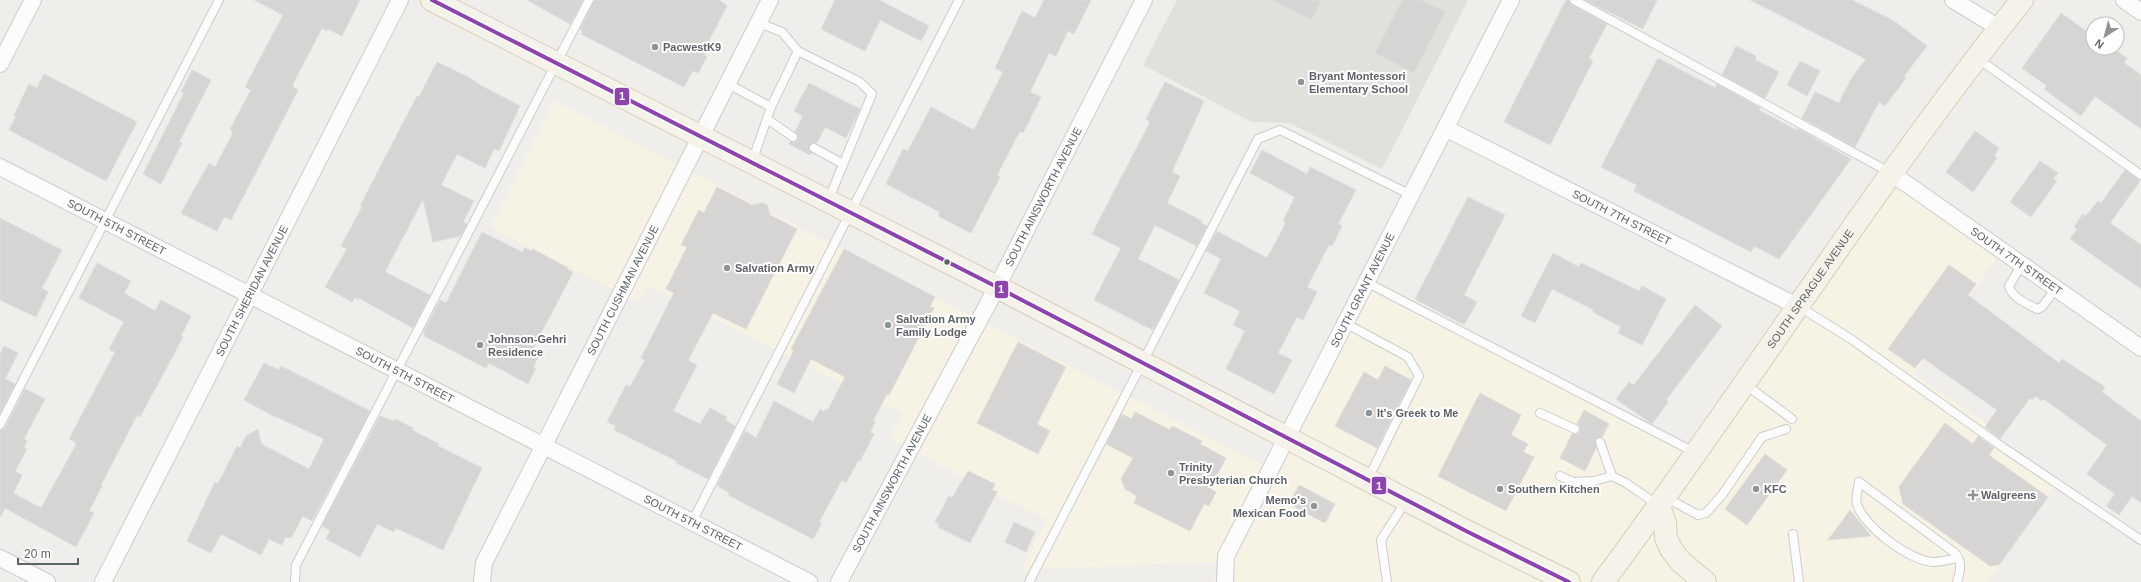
<svg xmlns="http://www.w3.org/2000/svg" width="2141" height="582" font-family="Helvetica,sans-serif">
<style>
.commercial{fill:#f7f3e4}
.education{fill:#e2e0da}
.building{fill:#d6d5d3;stroke:#deddd9}
.lines{fill:none;stroke-linecap:round;stroke-linejoin:round}
.service-casing{stroke:#cbcccc;stroke-width:10}
.minor-casing{stroke:#cbcccc;stroke-width:18}
.primary-casing{stroke:#d7ceb8;stroke-width:24}
.service{stroke:#fdfcfc;stroke-width:8}
.minor{stroke:#fdfcfc;stroke-width:16}
.primary{stroke:#f4f2e9;stroke-width:22}
.bus-1-casing{stroke:#fff;stroke-width:7}
.bus-1{stroke:#8e44ad;stroke-width:4}
.poi-dot{fill:#919496;stroke:#fff;stroke-width:1.5}
.bus-dot{fill:#5f6368;stroke:#fff;stroke-width:1.5}
.labels{text-anchor:middle;stroke-width:4;stroke-linejoin:round;paint-order:stroke}
.poi-label{font-size:11px;font-weight:bold;fill:#5f6368;stroke:#fff;text-anchor:start}
.street-label{font-size:11px;fill:#5f6368;stroke:#fff}
.line-badge{stroke:#fff;stroke-width:1.5}
.badge-label{font-size:11px;text-anchor:middle;font-weight:bold;fill:#fff}
</style>
<rect width="100%" height="100%" fill="#efeeea"/>
<path class="commercial" d="M554,101L1270,469L1366,282L1697,453L1891,173L2002,250L1914,374L1989,425L1984,433L2056,483L1988,582H1213L1223,562L1021,570L1047,520L889,439L902,414L648,285L639,303L491,227Z"/>
<path class="education" d="M1177,0H1468L1382,169L1289,123L1252,122L1143,65Z"/>
<path class="building" d="M254,0H360L342,36L328,29L327,31L322,28L293,84V87L298,90L254,176L231,220L224,217L217,231L181,213L209,163L215,167L233,133L230,129L251,90L245,87L283,15Z
M527,0H583L570,24Z
M594,0H719L727,6L703,52L707,57L698,73L694,71L692,72L684,87L581,34L583,31L580,30Z
M835,0H879L929,26L921,41L880,20L865,51L821,29Z
M1044,0H1091L1074,34L1068,31L1056,56L1049,53L1030,92L1041,97L1023,133L1020,131L997,175L1000,177L971,233L938,216L940,212L886,184L903,149L908,151L931,107L974,130L1003,72L995,68L1022,11L1035,18Z
M1272,0H1322L1311,20Z
M1402,0H1422L1445,12L1414,73L1375,53Z
M1566,0H1569L1571,5L1607,24L1589,58L1593,61L1550,145L1504,122Z
M1585,0H1657L1643,29Z
M1750,0H1852L1894,21L1927,46L1904,76L1906,78L1885,106L1879,102L1855,147L1802,118L1815,92L1839,103L1851,79L1866,59Z
M2061,13L2093,36V48H2112L2127,58L2124,63L2141,75V129L2095,96L2081,116L2044,89L2047,86L2022,68Z
M1736,46L1756,56L1755,60L1779,72L1765,98L1722,75Z
M1658,58L1715,88L1717,84L1760,108L1759,110L1796,130L1797,128L1851,159L1779,259L1754,246L1751,252L1634,191L1637,185L1601,167Z
M1800,61L1820,71L1807,96L1787,85Z
M437,62L470,78L480,85L520,106L499,151L494,149L485,168L457,154L441,185L474,201L463,222L467,224L460,236L433,242L423,199L385,272L430,295L413,328L359,298L358,300L355,297L352,302L325,287L347,249L341,246L362,207L360,206L417,96L419,97Z
M192,70L211,80L179,142L182,143L161,184L143,174L184,93L181,92Z
M44,74L137,122L106,181L9,130L16,116L14,115L29,84L37,88Z
M1165,82L1204,101L1172,172L1180,176L1167,203L1202,221L1201,223L1207,226L1197,246L1155,225L1138,259L1179,280L1153,330L1094,300L1121,248L1092,234L1150,122L1146,119Z
M809,83L860,109L846,138L825,127L817,143H812L809,146L812,153L810,155L789,144L790,142H796L798,138L795,132L803,116L794,111Z
M1975,131L1999,148L1994,156L1997,158L1973,192L1946,172Z
M1262,150L1307,174L1310,167L1356,190L1338,224L1342,226L1332,246L1329,245L1307,287L1317,292L1303,320L1297,317L1278,353L1292,360L1274,394L1226,369L1245,331L1233,325L1240,311L1204,293L1221,259L1206,251L1217,231L1267,258L1286,223L1283,221L1295,197L1250,173Z
M2040,161L2058,173L2053,179L2057,181L2031,217L2010,202Z
M2125,170L2140,181L2110,223L2141,245V289L2070,239L2077,229L2074,227L2083,214L2086,216L2098,201L2101,203Z
M717,187L752,205L763,203L767,205L770,215L797,229L746,329L713,313L688,360L697,365L673,411L700,424L710,408L727,417L725,420L735,426L708,479L676,463L677,461L614,430L616,426L607,422L626,385L630,387L645,360L641,358L674,293L666,289L687,247L681,245L699,210L704,213Z
M1468,197L1505,215L1464,295L1477,302L1464,325L1415,299Z
M0,218L62,250L42,288L48,292L36,317L0,300Z
M482,232L522,252L525,248L532,251L533,249L568,268L567,269L573,272L533,349L541,352L533,367L536,368L528,384L489,363L486,368L424,336L425,334L423,333L440,300L446,303Z
M844,249L935,297L930,307L934,308L889,395L887,394L873,421L875,422L870,432L874,434L860,461H858L846,483L842,480L819,522L822,523L813,539L728,495L730,493L718,486V484L745,431L756,438L774,401L813,422L820,409L824,412L826,409L828,410L845,377L811,359L794,393L777,384L794,350L791,349Z
M1553,253L1579,267L1581,263L1639,291L1642,286L1666,299L1642,345L1618,333L1621,327L1593,312L1594,310L1552,289L1535,323L1521,316Z
M97,263L131,281L124,293L155,311L161,300L191,316L181,336L183,337L140,417L137,415L101,485L102,486L89,511L94,513L76,547L5,508L0,518V430L5,428L25,389L45,399L24,439L27,440L24,448L27,449L15,471L22,475L13,493L41,508L76,445L75,442L69,439L115,352L109,349L124,322L79,298Z
M1949,265L1976,284L1968,295L2059,363L2062,359L2105,387L2102,392L2141,421V503L2132,496L2119,515L2106,506L2115,494L2087,474L2107,445L2044,399L2042,401L2035,396L2032,400L2030,398L2000,439L1985,427L1997,410L1923,358L1915,368L1888,349Z
M1695,305L1722,326L1666,400L1668,402L1652,424L1616,399L1629,382L1634,385Z
M1018,342L1066,367L1037,424L1050,431L1038,454L977,423Z
M4,346L18,353L5,379L15,384L0,413V354Z
M264,363L279,370L281,366L370,411L312,521L303,516L291,538L288,537L285,538L282,545L269,539L261,555L221,534L211,553L187,541L215,482L218,484L237,446L240,448L246,436L258,429L261,444L309,469L324,439L275,416V417L244,400Z
M1385,366L1411,380L1377,448L1335,426L1364,372L1378,380Z
M1480,393L1521,415L1511,435L1528,444L1523,452L1534,457L1506,511L1438,476Z
M1584,410L1609,424L1602,437L1596,439V448L1585,471L1560,458L1572,434H1576L1580,432V428L1577,424Z
M1135,412L1170,430L1172,426L1202,441L1200,444L1226,458L1210,489L1216,492L1209,506L1204,504L1190,531L1134,503L1137,496L1125,489L1121,479L1133,458L1106,444L1122,414L1132,419Z
M380,416L394,421L395,419L413,428L412,430L439,444L438,446L482,468L443,550L396,528L394,532L377,524L360,557L326,539L330,530L322,526Z
M1945,423L1973,444L1978,436L1994,448L1989,455L2048,497L1999,565L1990,566L1903,504L1899,487Z
M1765,454L1787,470L1747,525L1725,509Z
M968,471L995,484L992,490L997,492L970,543L938,527L939,524L935,522L949,496L952,498Z
M1299,485L1335,504L1325,523L1289,504Z
M1850,510L1871,536L1828,540Z
M1014,522L1035,532L1026,552L1005,542Z"/>
<g class="lines">
<g class="service-casing">
<path id="service" d="M1574,0L1891,173
M759,23L782,32L798,51L860,82L872,94L828,201
M1977,58L2141,175
M728,84L771,107L752,162
M771,107L798,51
M767,119L793,137
M814,148L843,164
M2022,264L2009,286C2011,297 2027,304 2037,309L2042,307L2056,288
M1366,282L1694,452
M1798,306L1851,339L2004,448L2141,540
M1345,323L1408,357L1419,376L1368,479
M1745,384L1792,419
M1540,413L1575,429
M0,425L219,0
M1600,442L1612,476
M1560,476L1573,482L1594,481L1612,476L1626,483L1658,505
M1859,482L1955,553C1963,562 1960,572 1957,582
M1859,482C1858,489 1855,498 1857,504C1863,526 1911,562 1934,562C1942,562 1951,559 1958,558
M1665,497L1698,515L1706,513L1722,495L1762,437L1786,429
M692,522L959,0
M1793,534L1799,582
M295,582L296,565L589,0
M1029,582L1258,139L1280,130L1411,195
M1387,582L1381,540L1406,501"/>
</g>
<g class="minor-casing">
<g id="minor">
<path d="M1953,0L1999,28"/>
<path d="M2124,0L2141,12"/>
<path d="M0,64L33,0"/>
<path id="s1" d="M1445,128L1797,306"/>
<path id="s2" d="M0,167L809,582"/>
<path id="s3" d="M1891,173L2141,348"/>
<path d="M0,558L47,582"/>
<path id="s4" d="M103,582L400,0"/>
<path id="s5" d="M482,582L484,563L770,0"/>
<path id="s6" d="M839,582L997,287L1144,0"/>
<path id="s7" d="M1225,582L1226,556L1511,0"/>
</g>
</g>
<g class="primary-casing">
<g id="primary">
<path d="M432,0L997,287L1468,532L1569,582"/>
<path d="M1659,506L1665,523L1666,538L1671,549L1681,562L1705,582"/>
<path id="s8" d="M1603,582C1746,390 1872,187 2022,0"/>
</g>
</g>
<use href="#service" class="service"/>
<use href="#minor" class="minor"/>
<use href="#primary" class="primary"/>
<g class="bus-1-casing">
<path id="bus-1" d="M432,0L997,287L1468,532L1569,582"/>
</g>
<use href="#bus-1" class="bus-1"/>
</g>
<g class="poi-dot">
<circle cx="655" cy="47" r="4"/>
<circle cx="1301" cy="82" r="4"/>
<circle cx="727" cy="268" r="4"/>
<circle cx="888" cy="325" r="4"/>
<circle cx="480" cy="345" r="4"/>
<circle cx="1369" cy="413" r="4"/>
<circle cx="1171" cy="473" r="4"/>
<circle cx="1500" cy="489" r="4"/>
<circle cx="1756" cy="489" r="4"/>
<path d="M1971 489h4v4h4v4h-4v4h-4v-4h-4v-4h4z"/>
<circle cx="1314" cy="506" r="4"/>
</g>
<circle class="bus-dot" cx="947" cy="262" r="3.5"/>
<g class="labels">
<g class="poi-label">
<text x="663" y="51">PacwestK9</text>
<text x="1309" y="80">Bryant Montessori<tspan x="1309" dy="13">Elementary School</tspan></text>
<text x="735" y="272">Salvation Army</text>
<text x="896" y="323">Salvation Army<tspan x="896" dy="13">Family Lodge</tspan></text>
<text x="488" y="343">Johnson-Gehri<tspan x="488" dy="13">Residence</tspan></text>
<text x="1377" y="417">It's Greek to Me</text>
<text x="1179" y="471">Trinity<tspan x="1179" dy="13">Presbyterian Church</tspan></text>
<text x="1508" y="493">Southern Kitchen</text>
<text x="1764" y="493">KFC</text>
<text x="1981" y="499">Walgreens</text>
<text x="1306" y="504" text-anchor="end">Memo's<tspan x="1306" dy="13">Mexican Food</tspan></text>
</g>
<g class="street-label">
<text dy="4" stroke="none"><textPath href="#s6" startOffset="436">SOUTH AINSWORTH AVENUE</textPath></text>
<text dy="4" stroke="none"><textPath href="#s1" startOffset="198">SOUTH 7TH STREET</textPath></text>
<text dy="4" stroke="none"><textPath href="#s2" startOffset="131">SOUTH 5TH STREET</textPath></text>
<text dy="4" stroke="none"><textPath href="#s3" startOffset="153">SOUTH 7TH STREET</textPath></text>
<text dy="4" stroke="none"><textPath href="#s7" startOffset="325">SOUTH GRANT AVENUE</textPath></text>
<text dy="4" stroke="none"><textPath href="#s8" startOffset="359">SOUTH SPRAGUE AVENUE</textPath></text>
<text dy="4" stroke="none"><textPath href="#s5" startOffset="325">SOUTH CUSHMAN AVENUE</textPath></text>
<text dy="4" stroke="none"><textPath href="#s4" startOffset="327">SOUTH SHERIDAN AVENUE</textPath></text>
<text dy="4" stroke="none"><textPath href="#s2" startOffset="455">SOUTH 5TH STREET</textPath></text>
<text dy="4" stroke="none"><textPath href="#s6" startOffset="112">SOUTH AINSWORTH AVENUE</textPath></text>
<text dy="4" stroke="none"><textPath href="#s2" startOffset="779">SOUTH 5TH STREET</textPath></text>
</g>
</g>
<g class="line-badge">
<rect x="614" y="87" width="16" height="19" rx="4" fill="#8e44ad"/>
<rect x="994" y="280" width="15" height="19" rx="4" fill="#8e44ad"/>
<rect x="1371" y="476" width="16" height="19" rx="4" fill="#8e44ad"/>
</g>
<g class="badge-label">
<text x="622" y="100">1</text>
<text x="1001" y="293">1</text>
<text x="1379" y="490">1</text>
</g>
<g transform="translate(2105 36) rotate(216)"><circle r="19" fill="#ffffff" stroke="#bfc1c3"/>
<path d="M0-3L7 15L0 10L-7 15Z" fill="#919496"/>
<text y="-6" font-size="11" font-weight="bold" text-anchor="middle" fill="#5f6368">N</text>
</g>
<path d="M18 558v6h60v-6" fill="none" stroke="#5f6368" stroke-width="2"/>
<text x="24" y="558" font-size="12" fill="#5f6368" stroke="#ffffff" stroke-width="3" paint-order="stroke">20 m</text>
</svg>
